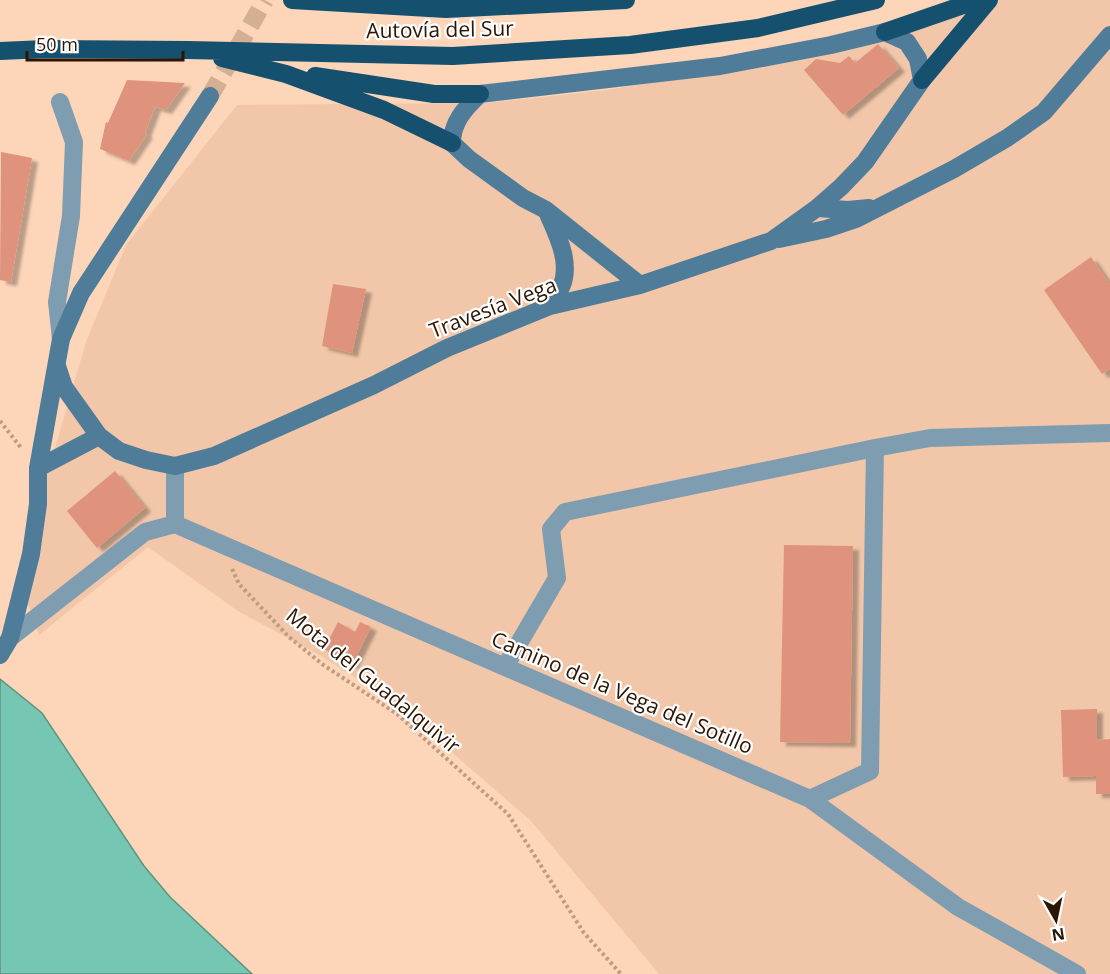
<svg xmlns="http://www.w3.org/2000/svg" width="1110" height="974" font-family="'Open Sans',sans-serif">
<style>
.built{fill:#f2c6a8}
.water{fill:#75c7b4;stroke:#5f927f;stroke-width:1.5}
.building{fill:#df937c;filter:url(#shadow)}
.lines{fill:none;stroke-linecap:round;stroke-linejoin:round}
.secondary-tunnel{stroke:#d3af94;stroke-width:18;stroke-dasharray:18 9;stroke-linecap:butt}
.path{stroke:#be9b81;stroke-width:4;stroke-dasharray:3 3;stroke-linecap:butt}
.street{stroke:#7f9db0;stroke-width:18}
.secondary{stroke:#4f7c99;stroke-width:18}
.highway{stroke:#15506f;stroke-width:18}
.labels{text-anchor:middle;stroke-width:4.5;stroke-linejoin:round;paint-order:stroke}
.street-label{font-size:21px;fill:#2c1502;stroke:#fff}
</style>
<defs>
<filter id="shadow"><feDropShadow dx="6" dy="4" stdDeviation="1.5" flood-color="#0004"/></filter>
</defs>
<rect width="100%" height="100%" fill="#fdd5b8"/>
<path class="built" d="M993,0H1110V974H659L531,821L394,702L321,656L238,611L148,547L39,635L18,575L86,342L126,245L237,105L488,103L607,90L808,57Z"/>
<path class="water" d="M0,679L42,713L144,866L170,897L252,974H0Z"/>
<path class="building" d="M878,44L899,68L843,115L804,70L816,59L840,63L849,56L855,63Z
M127,80L185,83L166,110L155,107L145,133L147,134L129,161L100,149L106,122L108,123Z
M1,152L32,158L11,282L0,280Z
M1091,257L1110,285V369L1102,374L1044,290Z
M333,284L366,289L352,353L322,346Z
M115,471L145,508L97,548L67,511Z
M784,545L853,546L850,743L780,742Z
M338,622L355,632L360,622L371,627L352,665L324,649Z
M1097,709V740L1110,739V794H1096V776L1063,777L1061,710Z"/>
<g class="lines">
<path class="secondary-tunnel" d="M210,96L265,0"/>
<path class="path" d="M0,421L22,449
M232,569L239,584L289,637L322,664L397,714L508,814L584,933L621,974"/>
<path class="street" d="M60,102L74,142L71,216L57,302L61,339
M875,448L930,438L1110,433
M175,466V524L810,799L958,907L1077,974
M10,638L145,532L175,524
M505,667L557,578L551,529L565,512L875,448L870,771L810,799"/>
<path class="secondary" d="M817,208L848,210L869,208
M548,214C557,235 571,261 562,285C559,292 554,299 550,306
M779,239L826,229L856,219L954,169L1007,138L1044,112L1110,35
M57,366L64,387L99,436L119,451L146,460L175,466L214,456L374,385L447,348L550,306L640,285L771,241L817,208L841,187L865,162L922,80L918,59L907,42L885,32L831,45L720,66L480,94C465,108 452,122 452,143L469,159L523,198L546,210L640,285
M38,468L99,436
M0,655L10,638L31,554L38,504V468L61,339L81,293L210,96"/>
<path class="highway" d="M292,0L446,9L626,0
M885,32L978,0
M0,51L45,49L188,50L453,56L630,45L758,28L876,0
M222,58L286,74L384,110L452,143
M315,76L434,94H480
M922,80L989,0"/>
</g>
<g class="labels">
<g class="street-label">
<text transform="translate(440 30) rotate(-1)" y="7">Autovía del Sur</text>
<text transform="translate(493 308) rotate(-21)" y="7">Travesía Vega</text>
<text transform="translate(373 681) rotate(39)" y="7">Mota del Guadalquivir</text>
<text transform="translate(622 693) rotate(23)" y="7">Camino de la Vega del Sotillo</text>
</g>
</g>
<g transform="translate(1056 920) rotate(171)" stroke="#ffffff" stroke-width="4.5" paint-order="stroke">
<path d="M0-4.5L10 22L0 15L-10 22Z" fill="#2c1502"/>
<text y="-9" font-size="16" font-weight="bold" text-anchor="middle" fill="#2c1502">N</text>
</g>
<path d="M27 51v9h156v-9" fill="none" stroke="#2c1502" stroke-width="3"/>
<text x="36" y="51" font-size="18" fill="#2c1502" stroke="#ffffff" stroke-width="4.5" paint-order="stroke">50 m</text>
</svg>
